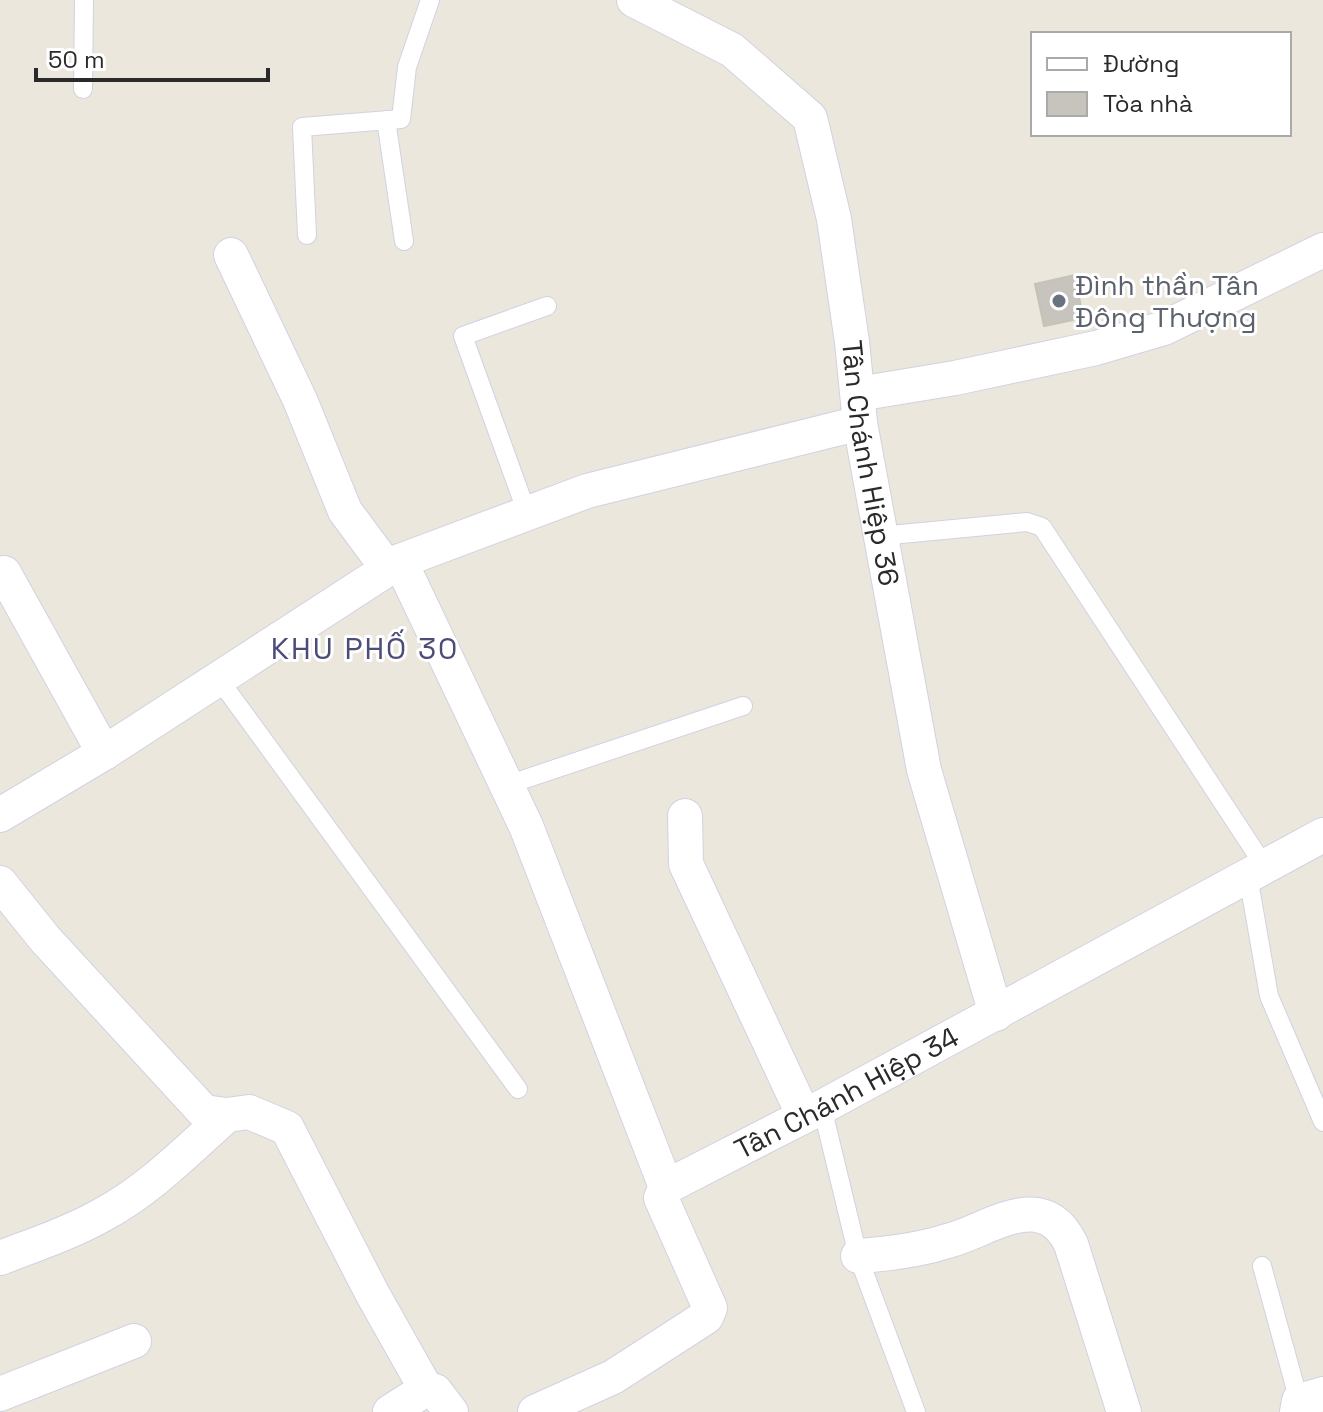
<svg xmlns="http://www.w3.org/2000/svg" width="1323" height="1412" font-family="'Space Grotesk',sans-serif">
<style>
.building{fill:#c6c4bc;stroke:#c6c3b6;stroke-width:2}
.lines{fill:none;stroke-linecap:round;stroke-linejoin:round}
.service-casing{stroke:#d1d2e2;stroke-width:20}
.minor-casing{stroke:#d1d2e2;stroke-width:36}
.service{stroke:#fff;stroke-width:18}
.minor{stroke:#fff;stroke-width:34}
.worship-dot{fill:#6b7280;stroke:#fff;stroke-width:3}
.labels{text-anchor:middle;stroke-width:6;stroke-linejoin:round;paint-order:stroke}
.worship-label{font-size:28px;fill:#5b616d;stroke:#fff;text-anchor:start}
.street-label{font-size:28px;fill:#2a2a2a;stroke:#fff}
.neighbourhood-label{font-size:30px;letter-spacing:2px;fill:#4c4c78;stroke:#fff}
</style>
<rect width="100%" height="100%" fill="#ebe7dc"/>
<path class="building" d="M1075,275L1083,318L1044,326L1035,284Z"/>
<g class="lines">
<g class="service-casing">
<path id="service" d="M83,89L84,0
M386,120L404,241
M307,235L302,127L401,119L407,67L430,0
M527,513L463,336L547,306
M880,536L1027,522L1042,527L1265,867
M218,678L518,1089
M507,785L743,706
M1248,876L1269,996L1323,1122
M822,1107L858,1256L916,1412
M1262,1266L1299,1401"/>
</g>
<g class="minor-casing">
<g id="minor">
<path id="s1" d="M634,0L732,50L810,118L834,219L852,342L860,423L924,770L996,1014"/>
<path d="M231,255L300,400L345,511L388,569"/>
<path d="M858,394L955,378L1096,348L1164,328L1323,250"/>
<path d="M400,561L526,826L666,1187"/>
<path d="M4,573L104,753"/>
<path d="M0,815L104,753L400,561L587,491L860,423"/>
<path d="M685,816L686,864L803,1114"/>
<path d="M0,883L45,939L204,1112L227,1115L249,1112L287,1128L372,1293L426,1389"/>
<path d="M858,1256C890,1254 920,1250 951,1240C992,1228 1043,1187 1071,1244L1124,1412"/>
<path d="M0,1258C34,1245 70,1233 102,1215C149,1190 188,1150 227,1115"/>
<path d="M0,1394L134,1341"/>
<path d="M390,1412L426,1389L435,1391L451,1412"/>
<path id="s2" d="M535,1412L613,1377L706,1317L710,1308L661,1198L666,1187L822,1107L1323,835"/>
<path d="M1297,1412L1299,1401L1323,1394"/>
</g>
</g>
<use href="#service" class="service"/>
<use href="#minor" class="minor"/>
</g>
<circle class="worship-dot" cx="1059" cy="301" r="8"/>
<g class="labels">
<g class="worship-label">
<text x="1075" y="295">Đình thần Tân<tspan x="1075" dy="32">Đông Thượng</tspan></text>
</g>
<g class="street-label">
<text dy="10" stroke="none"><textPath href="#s1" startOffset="564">Tân Chánh Hiệp 36</textPath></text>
<text dy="10" stroke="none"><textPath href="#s2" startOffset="542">Tân Chánh Hiệp 34</textPath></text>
</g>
<g class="neighbourhood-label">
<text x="365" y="659">KHU PHỐ 30</text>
</g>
</g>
<rect x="1031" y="32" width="260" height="104" fill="#ffffff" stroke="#aaaaaa" stroke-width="2"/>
<rect x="1047" y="58" width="40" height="12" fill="#ffffff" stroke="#aaaaaa" stroke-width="2"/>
<text x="1103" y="72" font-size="24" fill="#2a2a2a">Đường</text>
<rect x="1047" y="92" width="40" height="24" fill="#c6c4bc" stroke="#aaaaaa" stroke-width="2"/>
<text x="1103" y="112" font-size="24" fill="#2a2a2a">Tòa nhà</text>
<path d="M36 68v12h232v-12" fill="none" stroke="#2a2a2a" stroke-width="4"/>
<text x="48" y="68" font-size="24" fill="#2a2a2a" stroke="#ffffff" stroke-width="6" paint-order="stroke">50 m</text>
</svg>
